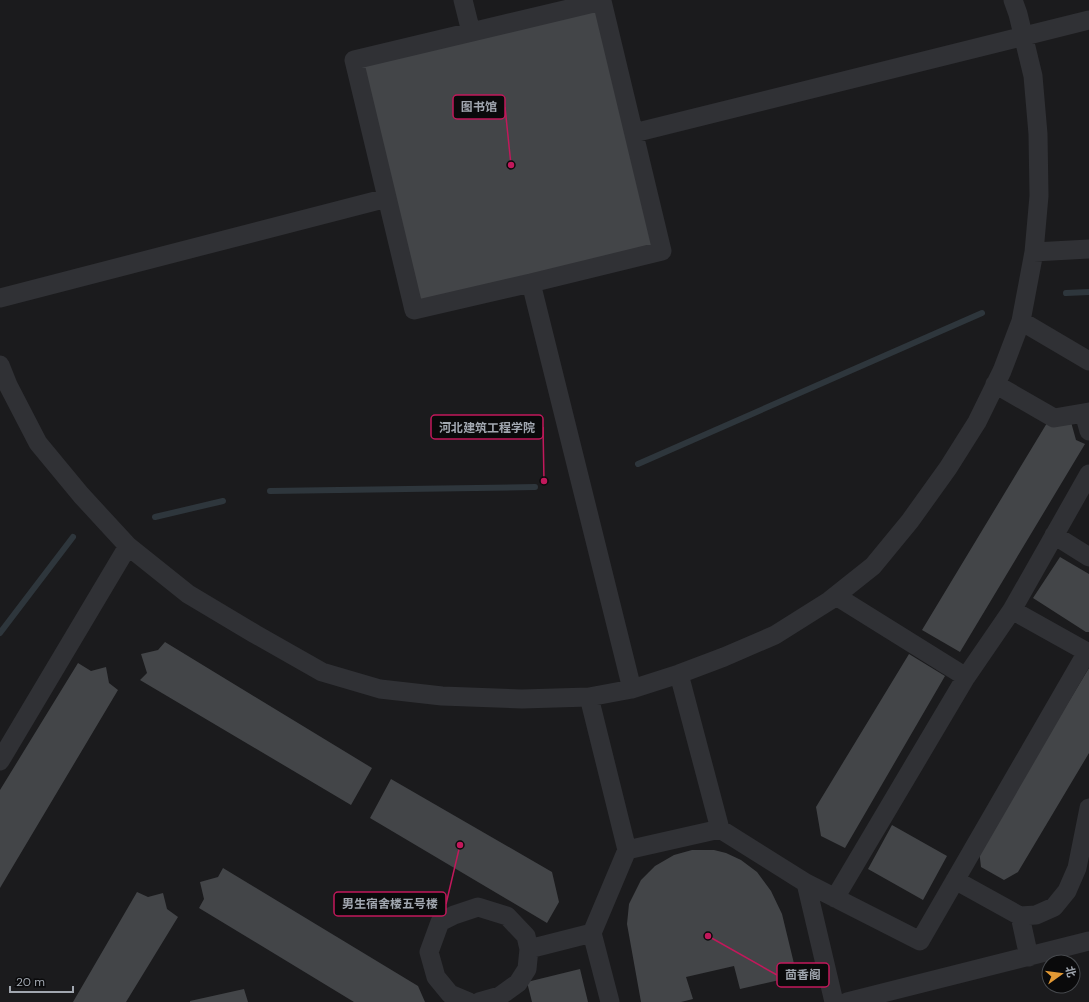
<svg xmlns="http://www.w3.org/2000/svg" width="1089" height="1002" font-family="'DM Sans','Noto Sans SC',sans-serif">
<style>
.built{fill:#1b1b1d;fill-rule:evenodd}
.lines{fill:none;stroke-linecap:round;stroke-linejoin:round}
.stream{stroke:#2e363c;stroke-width:6}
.building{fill:#434548}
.minor{stroke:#303135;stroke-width:19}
.leader{fill:none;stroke:#c2185b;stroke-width:1.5}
.callout-dot{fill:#c2185b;stroke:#0a0a0b;stroke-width:1.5}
.callout{fill:#0a0a0b;stroke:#c2185b;stroke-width:1.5}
.callout-label{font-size:12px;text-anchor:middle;font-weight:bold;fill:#a1a7b0}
</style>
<rect width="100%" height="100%" fill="#0f0f10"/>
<path class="built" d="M0,0H1089V1002H0ZM1049,962H1073V986H1049Z"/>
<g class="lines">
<path class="stream" d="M1066,293L1089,292
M638,464L982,313
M270,491L535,487
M155,517L223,501
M0,633L73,537"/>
</g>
<path class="building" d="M602,1L662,251L414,310L354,60Z
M1071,422L1076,440L1085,444L960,652L922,630L1047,423L1055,427Z
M1060,557L1089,574V632H1086L1033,598Z
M165,642L372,768L351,805L140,680L147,673L141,654L158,650Z
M909,654L945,676L845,848L821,836L816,807Z
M78,663L91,671L106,667L109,683L118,690L0,888V790Z
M1089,668V753L1018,872L1004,880L981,867L979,850Z
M391,779L552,872L559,902L547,923L370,818Z
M892,825L947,856L923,900L868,869Z
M692,850H714L726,853L741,860L757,872L771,891L782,914L797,976L740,989L734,966L686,977L693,999L681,1002H641L627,924L629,904L641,880L655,866L674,855Z
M223,868L418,986L425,1002H354L199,908L204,899L200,882L218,877Z
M137,892L148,897L163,893L167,909L178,917L126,1002H73Z
M580,969L588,1002H532L527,982Z
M244,989L248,1002H190V1001Z"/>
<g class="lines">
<path class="minor" d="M463,0L471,32
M602,1L662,251L531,283L414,310L354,60Z
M634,133L1089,20
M1034,252L1089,249
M531,283L632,689
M0,298L387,198
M1021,321L1089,361
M0,365L8,385L38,443L81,495L128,546
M995,384L1054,418L1089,412
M1084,413L1089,431
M1054,535L1089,557
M836,596L966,677
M679,674L720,829L806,883L834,1002
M589,697L627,850
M0,761L128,546L188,594L255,634L322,672L380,689L442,696L522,699L589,697L632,689L679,674L724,657L775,635L829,601L873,566L910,521L948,468L977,422L1002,371L1021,321L1034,252L1039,196L1038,134L1033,76L1018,14L1013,0
M955,880L1020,916L1036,915L1054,907L1067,891L1077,868L1089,808
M806,883L920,941L1087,652L1012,610
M835,898L966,677L1012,610L1089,474
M1020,916L1029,957
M529,949L592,933
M469,1002L450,994L436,977L429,952L440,922L454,915L478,907L507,916L526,936L529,949L527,969L518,983L500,996L479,1002
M610,1002L592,933L627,850L720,829
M847,1002L1089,941"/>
</g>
<path class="leader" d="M511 165L505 107M544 481L543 427M460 845L446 904M708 936L777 975"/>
<g class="callout-dot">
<circle cx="511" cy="165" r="4"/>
<circle cx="544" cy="481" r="4"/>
<circle cx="460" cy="845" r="4"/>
<circle cx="708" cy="936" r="4"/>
</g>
<g class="callout">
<rect x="453" y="95" width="52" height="24" rx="4"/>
<rect x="431" y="415" width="112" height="24" rx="4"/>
<rect x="334" y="892" width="112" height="24" rx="4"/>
<rect x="777" y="963" width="52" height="24" rx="4"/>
</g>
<g class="callout-label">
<text x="479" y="111">图书馆</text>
<text x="487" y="432">河北建筑工程学院</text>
<text x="390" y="908">男生宿舍楼五号楼</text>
<text x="803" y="979">茴香阁</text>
</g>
<g transform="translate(1061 974) rotate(76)"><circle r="19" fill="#0a0a0b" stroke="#46494d"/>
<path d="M0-3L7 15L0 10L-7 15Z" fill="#e39934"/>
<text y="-6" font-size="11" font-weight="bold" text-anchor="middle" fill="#a1a7b0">北</text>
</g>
<path d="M10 986v6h63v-6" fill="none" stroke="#a1a7b0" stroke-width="2"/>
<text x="16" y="986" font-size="12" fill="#a1a7b0" stroke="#0a0a0b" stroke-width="3" paint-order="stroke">20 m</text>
</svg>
